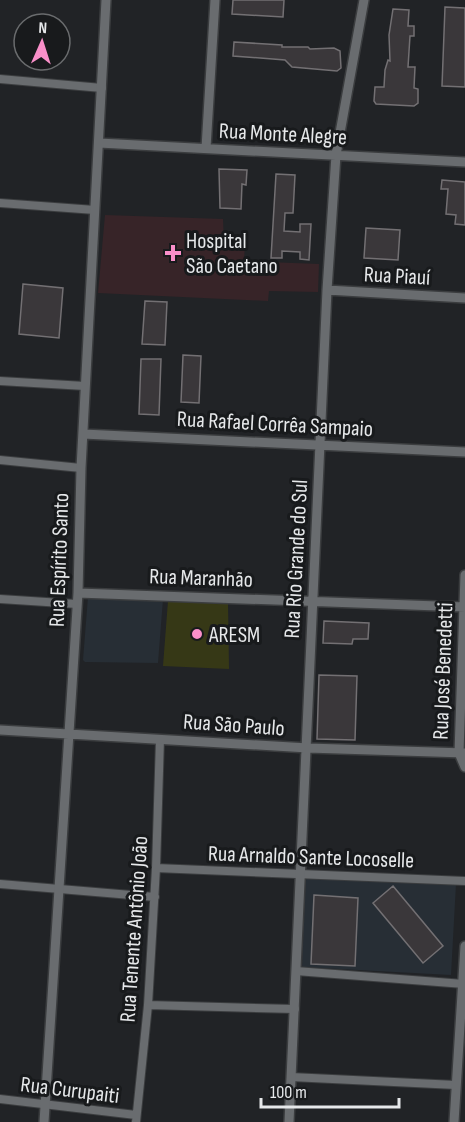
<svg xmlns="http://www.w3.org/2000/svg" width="465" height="1122" font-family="'Sofia Sans Condensed',sans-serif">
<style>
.built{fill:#272e35}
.medical{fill:#372428}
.green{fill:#363816}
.building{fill:#3a373a;stroke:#737073;stroke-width:1.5}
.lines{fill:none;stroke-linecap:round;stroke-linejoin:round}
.minor-casing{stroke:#3b3d3f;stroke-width:10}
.tertiary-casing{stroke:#3b3d3f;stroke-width:12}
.minor{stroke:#696c6f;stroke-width:8}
.tertiary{stroke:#696c6f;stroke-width:9}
.poi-dot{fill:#f98fc9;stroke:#181a1c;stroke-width:2}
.labels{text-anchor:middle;stroke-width:6;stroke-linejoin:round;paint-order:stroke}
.street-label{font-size:22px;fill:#e6e8ea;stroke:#181a1c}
.poi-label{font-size:22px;fill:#e6e8ea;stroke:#181a1c;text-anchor:start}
</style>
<rect width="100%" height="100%" fill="#212326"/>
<path class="built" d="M88,597L163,599L158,663L85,662L83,660Z
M306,876L456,884L451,975L302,967Z"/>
<path class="medical" d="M105,215L223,219L224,244H245L244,261L319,264L318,292L269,291L268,301L98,293Z"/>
<path class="green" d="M168,601L228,602L229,669L163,666Z"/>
<path class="building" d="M233,0H284L283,17L232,14Z
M445,7L465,8V87L442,86Z
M393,9L409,10L408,26H414V36H410L408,67H415L414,88L418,89V103L414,106L376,104L374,101L375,87H384L385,70L388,60L390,61L389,35Z
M234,42L282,45V47H308L310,49L334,48L340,51L341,68L337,71L292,67L285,60L233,56Z
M219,169L247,170L246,185L242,184L241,209L220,208Z
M276,174L295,175L293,213H285L284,231L300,232V224H311L309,260L300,259V252L282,251V258H271Z
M442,180L465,182V225L455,224L456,215L446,214L448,189H441Z
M366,228L400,230L398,260L364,258Z
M23,284L63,288L59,338L19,334Z
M145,301L167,302L165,345L142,344Z
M183,355L201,356L199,403L181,402Z
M141,359H161L159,415L139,414Z
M324,621L369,623L368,639H353L352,644L323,643Z
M319,675L357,676L355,740L317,739Z
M393,886L443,946L423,963L373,903Z
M314,895L358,898L355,966L311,964Z"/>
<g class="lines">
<g class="minor-casing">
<path id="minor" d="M0,79L102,88
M0,203L95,210
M0,381L85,386
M0,460L81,468
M0,599L77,604
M156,868L465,881
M0,884L155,897
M296,971L464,984
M148,1005L295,1009
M291,1077L456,1085
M0,1099L136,1115
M136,1122L148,1005L156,868L160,739"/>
</g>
<g class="tertiary-casing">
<path id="tertiary" d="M99,143L465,162
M206,148L215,0
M327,290L465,298
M83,434L465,452
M465,575L459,753L465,767
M78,593L465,607
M0,730L308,748L465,753
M44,1122L78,593L81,468L106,0
M289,1122L327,290L336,155L364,0
M454,1122L465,946"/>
</g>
<use href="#minor" class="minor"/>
<use href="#tertiary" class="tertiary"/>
</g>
<g class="poi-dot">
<path d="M170 244h6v6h6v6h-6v6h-6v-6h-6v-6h6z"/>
<circle cx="197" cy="634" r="6"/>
</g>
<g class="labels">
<g class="street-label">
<text transform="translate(283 133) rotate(3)" y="8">Rua Monte Alegre</text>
<text transform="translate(397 275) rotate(3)" y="8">Rua Piauí</text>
<text transform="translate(275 423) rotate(3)" y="8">Rua Rafael Corrêa Sampaio</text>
<text transform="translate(295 559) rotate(-87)" y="8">Rua Rio Grande do Sul</text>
<text transform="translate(58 560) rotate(-88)" y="8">Rua Espírito Santo</text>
<text transform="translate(201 577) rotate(2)" y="8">Rua Maranhão</text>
<text transform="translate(442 671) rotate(-88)" y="8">Rua José Benedetti</text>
<text transform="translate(234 724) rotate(4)" y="8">Rua São Paulo</text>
<text transform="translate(311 856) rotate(2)" y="8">Rua Arnaldo Sante Locoselle</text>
<text transform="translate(133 929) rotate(-86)" y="8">Rua Tenente Antônio João</text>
<text transform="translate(70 1089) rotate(7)" y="8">Rua Curupaiti</text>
</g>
<g class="poi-label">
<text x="186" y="248">Hospital<tspan x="186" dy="25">São Caetano</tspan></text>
<text x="209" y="642">ARESM</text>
</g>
</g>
<g transform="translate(42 42) rotate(3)"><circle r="28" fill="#181a1c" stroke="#6a6c6e" stroke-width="1.5"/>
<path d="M0-4.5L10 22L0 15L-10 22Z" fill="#f98fc9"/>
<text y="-9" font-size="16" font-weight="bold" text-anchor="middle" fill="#e6e8ea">N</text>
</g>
<path d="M261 1098v9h138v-9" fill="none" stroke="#e6e8ea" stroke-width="3"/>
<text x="270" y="1098" font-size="18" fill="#e6e8ea" stroke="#181a1c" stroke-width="4.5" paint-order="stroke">100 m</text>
</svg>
